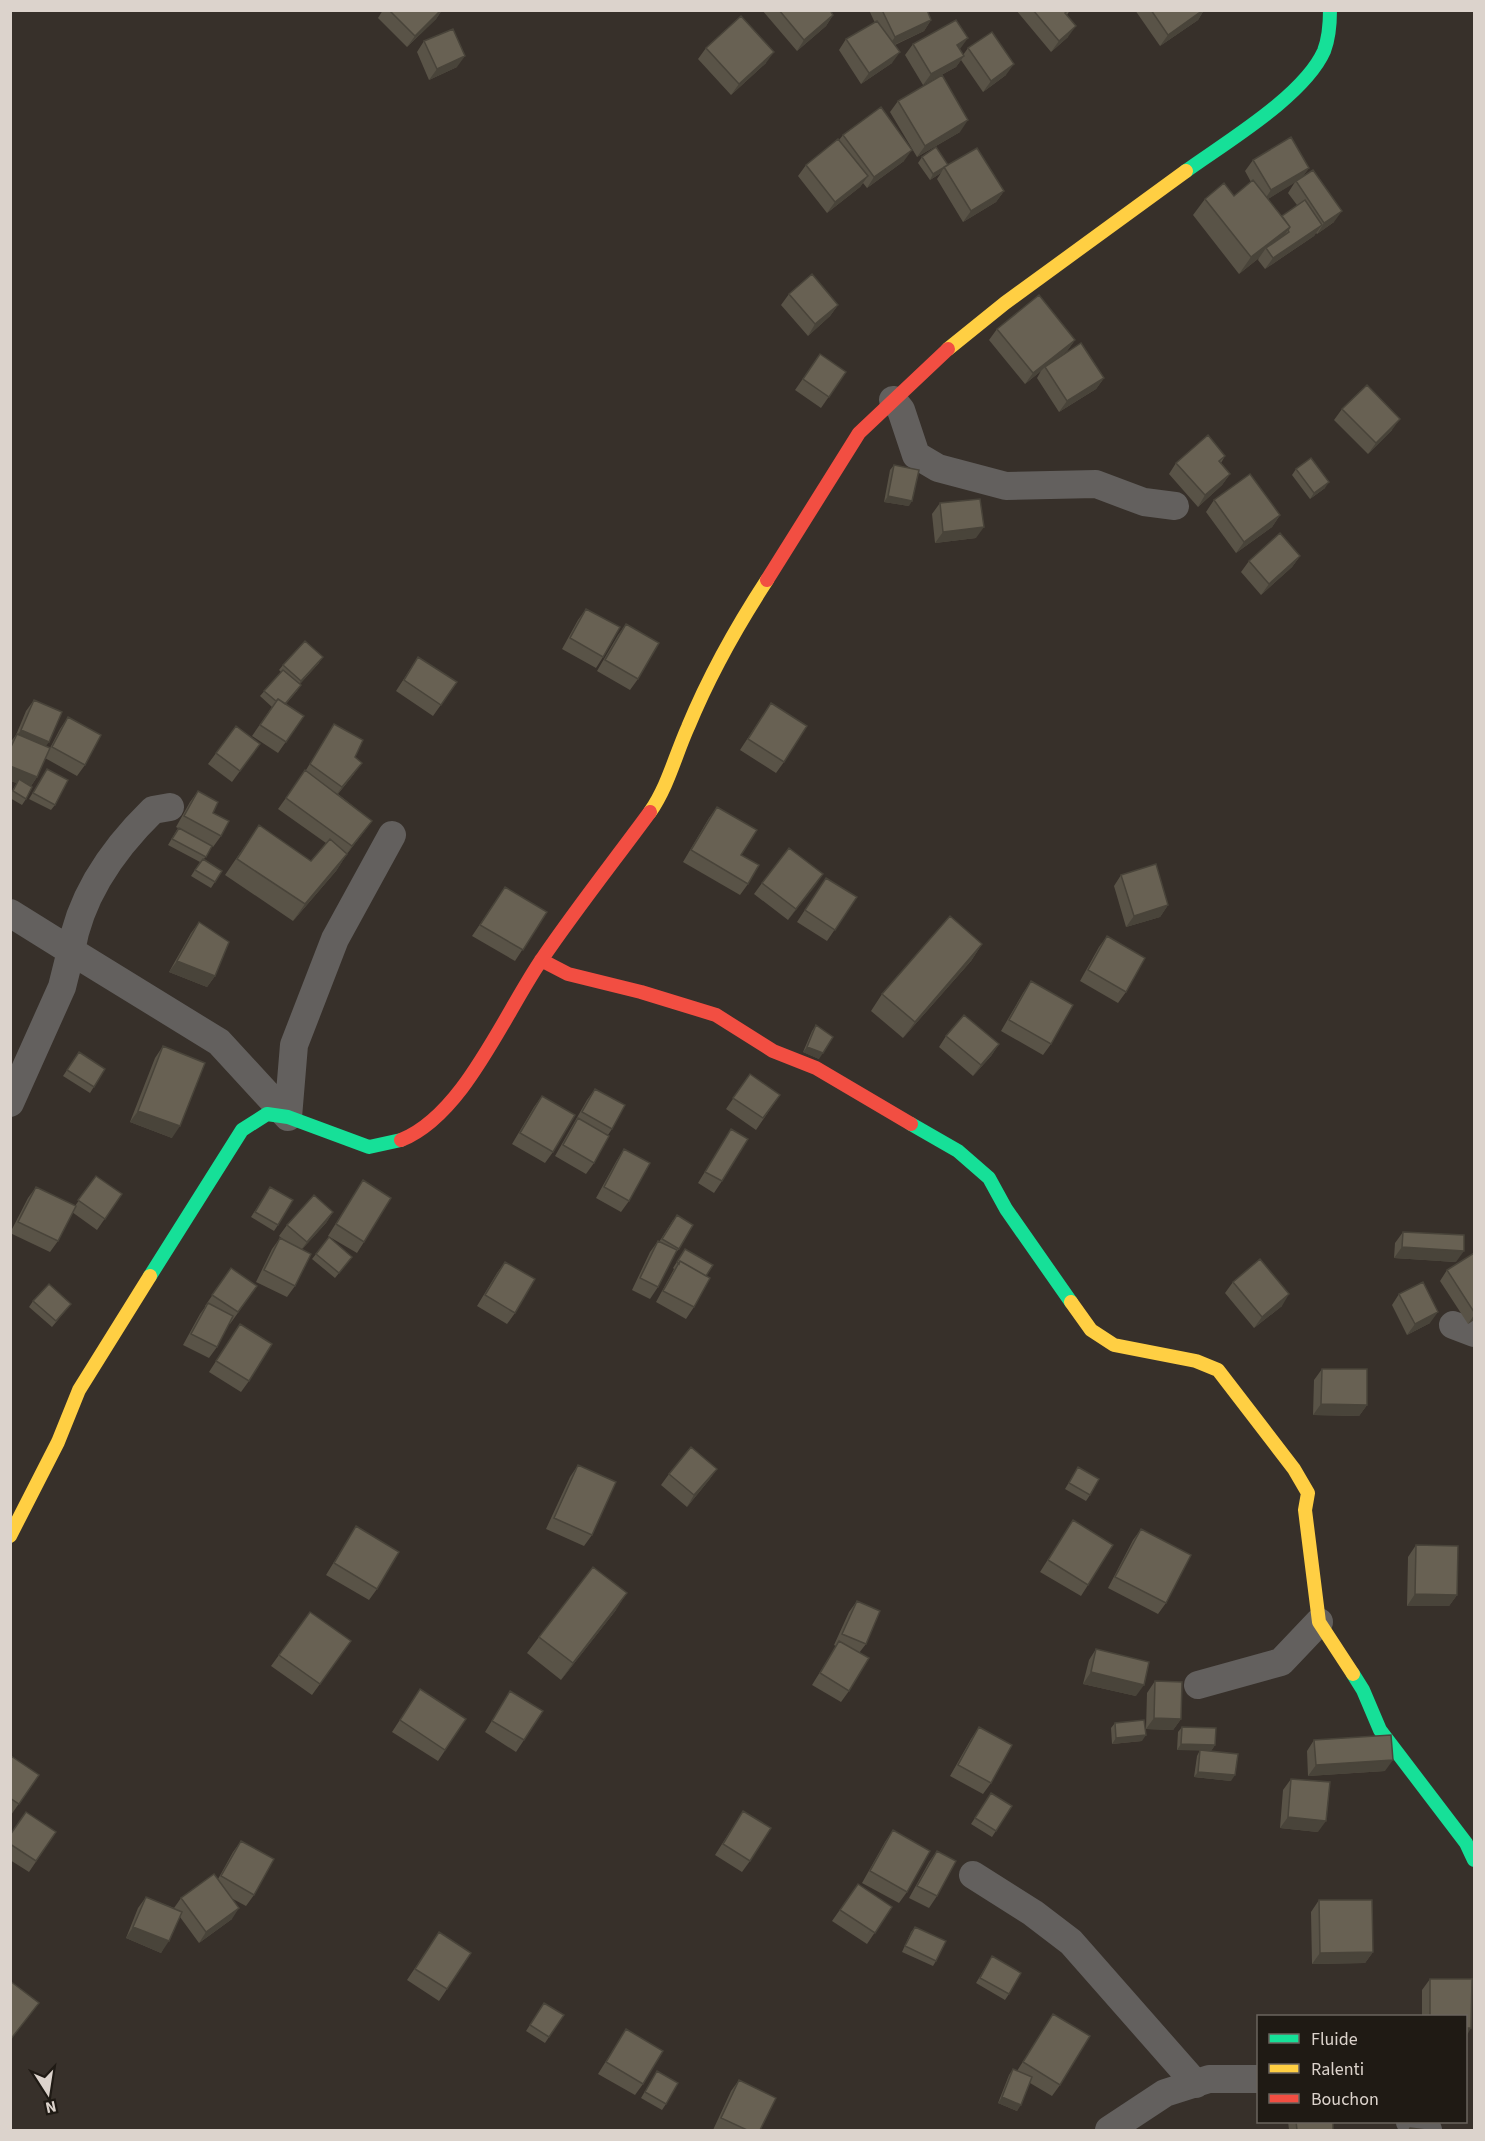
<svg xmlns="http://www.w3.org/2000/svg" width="1485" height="2141" font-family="'Source Sans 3',sans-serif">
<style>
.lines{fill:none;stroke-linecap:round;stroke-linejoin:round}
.street{stroke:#63605e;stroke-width:28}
.fast{stroke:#16e098;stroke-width:14}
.slow{stroke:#ffcf43;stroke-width:14}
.jam{stroke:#f24e42;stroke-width:14}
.wall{fill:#595347;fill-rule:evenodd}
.shaded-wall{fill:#49443a}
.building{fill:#686153;stroke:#49443a;stroke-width:1.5}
</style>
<rect width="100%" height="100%" fill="#37302a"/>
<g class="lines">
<path class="street" d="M893,400L901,410L916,455L938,468L1006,486L1096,484L1144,502L1175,506
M170,807L153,810C113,849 80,896 71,951L219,1042L288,1117
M10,913L71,951L62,987L10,1103
M288,1117L294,1045L335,939L392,835
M1453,1325L1474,1333
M1198,1685L1281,1662L1319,1622
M973,1875L1033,1913L1071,1942L1196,2084
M1410,2122L1428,2130
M1109,2130L1165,2093L1209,2079H1258"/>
<path class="fast" d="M1186,171C1226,142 1304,96 1324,51C1329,38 1330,24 1330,10
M911,1124L958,1151L989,1178L1006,1209L1071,1302
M150,1276L242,1130L267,1114L288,1117L369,1147L401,1140
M1353,1674L1363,1690L1380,1730L1466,1843L1474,1860"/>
<path class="slow" d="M948,349L1005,303L1186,171
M650,812C668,786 675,756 688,727C709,676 737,626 767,580
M1071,1302L1091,1330L1114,1345L1196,1361L1218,1370L1294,1469L1308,1493L1305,1510L1319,1622L1353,1674
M10,1536L58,1442L79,1390L150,1276"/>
<path class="jam" d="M767,580L859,433L948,349
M541,960L568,974L641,992L716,1015L773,1051L816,1068L911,1124
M401,1140C464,1115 504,1014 542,959C576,909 614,861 650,812"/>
</g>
<path class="wall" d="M383,10H442L436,19L407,47L378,18Z
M762,10H830L833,15L826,26L797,51Z
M869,10H927L931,20L924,31L895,45L892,63L861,84L839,50L846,39L875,23Z
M1016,10H1070L1067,15L1068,37L1051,52Z
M1135,10H1204L1198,20L1160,46Z
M424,41L457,67L429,80L417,52Z
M913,44L960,50L963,55L968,48L1006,75L983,92L961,60L956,67L923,85L905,55Z
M706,48L766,63L731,95L698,59Z
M898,101L960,132L917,157L890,112Z
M843,135L904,161L867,188L863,183L860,187L827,213L798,176L806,165L839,140Z
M922,157L948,165L1004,191L996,202L963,222L937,179L941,173L930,180L918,163Z
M1253,160L1309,168L1302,177L1334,222L1317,234L1316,233L1314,236L1265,269L1258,260L1259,258L1239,274L1193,215L1205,199L1234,196L1251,182L1245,171ZM1295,182L1288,193L1297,205L1282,216L1268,199Z
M789,294L838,305L830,316L808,336L781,305Z
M997,329L1075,340L1067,351L1057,359L1104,378L1096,389L1059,412L1037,378L1041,371L1025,384L989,340Z
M820,354L846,372L821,408L795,390Z
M1342,409L1392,430L1368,454L1334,420Z
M1225,456L1221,463L1230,474L1222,485L1198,507L1169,474L1176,463Z
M894,465L909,506L884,502L890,470Z
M1296,469L1325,488L1310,499L1292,475Z
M1214,500L1280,515L1272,527L1236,553L1206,512Z
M940,503L976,538L935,543L932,514Z
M1300,556L1292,567L1261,595L1241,572L1249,561Z
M586,609L603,657L596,668L562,649L578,620Z
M626,624L638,679L630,690L597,671L618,635Z
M418,657L457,682L433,716L396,691Z
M319,663L300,684L297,691L286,704L304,716L278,753L252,736L272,707L260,696L281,672L279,670L283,665Z
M34,700L46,746L50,748L60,729L68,717L85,765L77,776L45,758L37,777L31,786L26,799L22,805L10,798V794L17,783L10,781V743L16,735L26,711Z
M771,703L784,762L776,773L740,750Z
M334,724L355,757L354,774L338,794L372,821L347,854L336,871L293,921L225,875L259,825L311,861L326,843L278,809L306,770Z
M236,726L260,744L232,782L208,764Z
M47,769L55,805L51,810L29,799Z
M198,791L213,813L221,836L213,847L212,846L204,859L222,871L211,888L191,876L200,862L168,845L178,828L176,827L190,802Z
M717,807L741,855L748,884L740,895L683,862L709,818Z
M823,874L788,920L754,894L762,883Z
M1121,875L1168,905L1160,917L1126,927L1114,886Z
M826,878L857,897L827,941L797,922Z
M505,887L547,912L515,961L472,936Z
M199,922L215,976L207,987L169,972L191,933Z
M1107,936L1126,992L1118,1003L1080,981L1099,947Z
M982,944L971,961L903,1038L871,1011L882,994Z
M1031,981L1051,1044L1043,1055L1001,1031L1023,993Z
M816,1025L819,1059L803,1052L812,1031Z
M946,1036L999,1044L991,1056L973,1076L939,1047Z
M163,1046L172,1138L130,1122L155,1058Z
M79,1052L105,1069L90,1093L63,1076Z
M750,1074L780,1095L756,1130L726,1109Z
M595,1089L612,1129L608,1135L594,1163L586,1174L555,1156L587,1100Z
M542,1096L553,1152L545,1163L512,1144L534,1107Z
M731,1129L722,1181L714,1193L698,1183Z
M624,1149L629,1201L621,1212L596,1198L617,1160Z
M96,1176L122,1194L97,1230L72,1212L58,1241L50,1252L10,1233L28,1198L36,1187L75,1206Z
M363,1180L364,1242L357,1253L328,1236Z
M270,1187L278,1225L274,1231L251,1217Z
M333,1212L326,1223L302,1249L295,1286L287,1297L256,1282L272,1249L280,1238L284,1240L279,1236L287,1225Z
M673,1220L679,1249L674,1255L658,1287L650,1299L632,1290L650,1252L658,1241L659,1242Z
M1403,1232L1456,1262L1394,1258L1395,1243Z
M685,1249L706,1276L694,1307L686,1319L656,1302L674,1269L673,1268Z
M1474,1253V1320L1468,1324L1440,1281L1447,1270Z
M316,1254L352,1257L335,1278L312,1259Z
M505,1262L515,1313L507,1324L477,1306L497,1273Z
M231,1268L257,1286L230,1324L229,1323L217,1347L209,1358L183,1345L200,1314L205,1307V1306Z
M1233,1282L1282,1306L1254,1328L1225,1293Z
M1399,1294L1430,1323L1407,1335L1392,1305Z
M33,1301L67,1309L52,1327L29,1307Z
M240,1324L249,1381L241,1392L209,1372Z
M1322,1369L1367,1405L1359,1416L1313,1415L1314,1380Z
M578,1465L592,1535L584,1546L546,1529L570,1477Z
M1078,1467L1090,1495L1086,1501L1065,1489Z
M717,1469L709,1480L687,1507L661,1485L669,1474Z
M1073,1520L1088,1585L1081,1596L1040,1572Z
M356,1526L377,1589L369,1600L326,1575Z
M1141,1529L1166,1603L1158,1614L1108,1588L1133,1540Z
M1416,1545L1457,1595L1449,1606H1407L1408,1557Z
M857,1601L866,1644L859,1653L849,1691L841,1702L812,1685L836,1646L834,1645L849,1612Z
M616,1610L561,1680L527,1653L539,1637Z
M310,1612L351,1641L312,1695L271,1666Z
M1096,1649L1136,1696L1083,1684L1089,1660Z
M1155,1681L1181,1719L1173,1730L1146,1729L1147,1693Z
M420,1689L466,1719L438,1761L392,1732Z
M510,1691L524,1740L516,1752L485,1732Z
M1115,1723L1142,1741L1112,1744L1111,1728Z
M979,1727L991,1783L983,1794L950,1776L971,1739Z
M1182,1727L1215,1745L1211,1751L1231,1781L1194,1777L1197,1756L1200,1750H1177L1178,1732Z
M1314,1740L1385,1771L1308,1776L1307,1751Z
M10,1757L39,1775L11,1815H10Z
M1291,1779L1318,1832L1280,1828L1283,1790Z
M991,1793L1012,1806L992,1837L971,1824Z
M743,1811L750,1861L742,1872L715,1855Z
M893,1830L907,1892L899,1903L862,1883L885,1842Z
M56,1832L29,1872L10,1860V1835Z
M241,1841L254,1895L246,1906L233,1899L232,1919L199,1943L180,1917L161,1953L126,1938L138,1908L146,1897L174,1908L181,1898L218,1879L233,1852Z
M937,1851V1896L929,1908L909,1898L929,1862Z
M858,1884L892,1907L867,1944L832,1921Z
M1319,1900L1373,1952L1365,1963L1312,1964L1311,1912Z
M915,1927L936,1961L933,1966L902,1952L911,1932Z
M439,1932L447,1989L439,2001L407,1980Z
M992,1956L1009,1994L1005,2000L976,1983Z
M1430,1979L1466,2016H1422V1990Z
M544,2003L564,2015L545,2043L526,2031Z
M1053,2014L1060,2085L1052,2096L1030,2083L1017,2111L998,2103L1009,2075L1013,2069L1017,2071Z
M626,2029L643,2084L635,2095L598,2074Z
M657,2071L666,2104L662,2110L641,2098Z
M739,2080L760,2130H713L731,2091Z
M1288,2121H1333V2130H1289Z"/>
<path class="shaded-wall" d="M441,10H442L436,19L407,47L415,36Z
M1203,10H1204L1198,20L1160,46L1168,35Z
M833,15L826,26L797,51L804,40Z
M931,20L924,31L887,48L895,37Z
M1076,26L1068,37L1051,52L1059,41Z
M968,38L960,49L950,57L957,45Z
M774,52L766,63L731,95L739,84Z
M900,52L892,63L861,84L869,73Z
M465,56L457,67L429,80L437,69Z
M964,56L956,67L923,85L931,74Z
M1014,64L1006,75L983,92L991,81Z
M968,120L960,132L917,157L925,146Z
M912,150L904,161L867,188L874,177Z
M944,167L941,173L930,180L933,174Z
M1309,168L1301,179L1263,202L1271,190Z
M868,176L860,187L827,213L835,202Z
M1004,191L996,202L963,222L971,211Z
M1342,211L1334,222L1317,234L1324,223Z
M1322,225L1314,236L1265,269L1273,258Z
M1290,227L1279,243L1266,248L1259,258L1239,274L1251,257Z
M838,305L830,316L808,336L815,324Z
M1075,340L1067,351L1045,368V367L1041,371L1025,384L1033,373Z
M1104,378L1096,389L1059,412L1067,401Z
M1400,419L1392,430L1368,454L1376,443Z
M1230,474L1222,485L1198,507L1205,495Z
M1329,482L1325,488L1310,499L1314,493Z
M888,496L912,501L909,506L884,502Z
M1280,515L1272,527L1236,553L1244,542Z
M984,527L976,538L935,543L943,532Z
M1300,556L1292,567L1261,595L1269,584Z
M323,657L319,663L297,687L301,681Z
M21,730L49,742L41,753L13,741Z
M362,763L354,774L334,798L342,787Z
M10,766L37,777L29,789L19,779L17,783L10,781Z
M372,821L364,832L344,857L352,846Z
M347,854L336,871L293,921L305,904Z
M823,874L816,885L788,920L796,909Z
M1168,905L1160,917L1126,927L1134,916Z
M982,944L971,961L903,1038L915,1022Z
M177,961L215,976L207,987L169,972Z
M999,1044L991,1056L973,1076L981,1065Z
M807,1047L823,1053L819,1059L803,1052Z
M138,1111L180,1126L172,1138L130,1122Z
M333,1212L326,1223L299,1253L307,1242Z
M1402,1247L1464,1251L1456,1262L1394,1258Z
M1289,1294L1282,1306L1254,1328L1262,1317Z
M1438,1312L1430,1323L1407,1335L1415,1324Z
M1474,1315V1320L1468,1324Z
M1321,1404L1367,1405L1359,1416L1313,1415Z
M717,1469L709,1480L687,1507L694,1495Z
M627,1593L616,1610L561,1680L573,1663Z
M1415,1594L1457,1595L1449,1606H1407Z
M1091,1672L1144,1685L1136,1696L1083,1684Z
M1154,1718L1181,1719L1173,1730L1146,1729Z
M1146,1735L1142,1741L1112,1744L1116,1738Z
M1181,1744L1215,1745L1211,1751L1177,1750Z
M1393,1760L1385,1771L1308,1776L1316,1765Z
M1198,1772L1235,1775L1231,1781L1194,1777Z
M1288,1817L1326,1821L1318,1832L1280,1828Z
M239,1908L232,1919L199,1943L206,1932Z
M133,1927L169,1941L161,1953L126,1938Z
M1373,1952L1365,1963L1312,1964L1320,1953Z
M1466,2028H1471L1466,2037Z
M1002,2097L1021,2105L1017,2111L998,2103Z"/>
<path class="building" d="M389,10H441L415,36Z
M779,10H830L833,15L804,40Z
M882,10H927L931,20L895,37Z
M1033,10H1068L1065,13L1076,26L1059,41Z
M1151,10H1203L1168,35Z
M741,16L774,52L739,84L706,48Z
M956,20L968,38L957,45L964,56L931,74L913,44Z
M877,21L900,52L869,73L846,39Z
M453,29L465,56L437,69L424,41Z
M992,32L1014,64L991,81L968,48Z
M942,75L968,120L925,146L898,101Z
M881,107L912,150L874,177L843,135Z
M1291,137L1309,168L1271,190L1253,160Z
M838,139L868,176L835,202L806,165Z
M936,147L948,165L933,174L922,157Z
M977,148L1004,191L971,211L944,167Z
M1313,170L1342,211L1324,223L1296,181Z
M1253,180L1290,227L1251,257L1205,199L1224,183L1234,196Z
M1305,200L1322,225L1273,258L1266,248L1289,232L1288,230L1290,227L1282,216Z
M812,274L838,305L815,324L789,294Z
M1039,295L1075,340L1033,373L997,329Z
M1081,343L1104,378L1067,401L1045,367Z
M820,354L846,372L829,397L803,379Z
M1367,385L1400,419L1376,443L1342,409Z
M1208,435L1225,456L1219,461L1230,474L1205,495L1176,463Z
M1311,458L1329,482L1314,493L1296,469Z
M894,465L919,470L912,501L888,496Z
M1250,474L1280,515L1244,542L1214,500Z
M980,499L984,527L943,532L940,503Z
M1280,533L1300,556L1269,584L1249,561Z
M586,609L620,627L603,657L570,638Z
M626,624L659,643L638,679L605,660Z
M305,641L323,657L301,681L283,665Z
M418,657L457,682L441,705L404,680Z
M283,670L301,685L285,704L278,699L276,701L264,691Z
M278,699L304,716L286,742L260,725Z
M34,700L62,712L49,742L21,730Z
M771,703L807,726L784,762L748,739Z
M68,717L101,735L85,765L52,747Z
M334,724L363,740L355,757L362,763L342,787L310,764Z
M236,726L260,744L240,771L216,753Z
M17,734L50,748L37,777L10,766V749Z
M47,769L68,780L55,805L33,793Z
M305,770L372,821L352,846L286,798Z
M19,779L32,787L26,799L13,791Z
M198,791L218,802L213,813L229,821L221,836L184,816Z
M717,807L757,830L741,855L759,865L748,884L691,850Z
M259,825L311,861L330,839L347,854L305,904L237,859Z
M179,828L212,846L206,857L172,839Z
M789,848L823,874L796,909L762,883Z
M203,859L222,871L215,882L195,870Z
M1156,864L1168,905L1134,916L1121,875Z
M826,878L857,897L835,930L805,910Z
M505,887L547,912L523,950L480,925Z
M950,916L982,944L915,1022L882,994Z
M199,922L229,942L215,976L177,961Z
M1107,936L1145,958L1126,992L1088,970Z
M1031,981L1073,1005L1051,1044L1009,1020Z
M964,1015L999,1044L981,1065L946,1036Z
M816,1025L833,1037L823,1053L807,1047Z
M163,1046L205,1063L180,1126L138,1111Z
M79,1052L105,1069L94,1087L67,1070Z
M750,1074L780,1095L763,1118L733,1098Z
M595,1089L625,1105L612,1129L582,1112Z
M542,1096L575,1115L553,1152L520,1133Z
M578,1118L609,1136L594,1163L563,1145Z
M731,1129L748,1139L722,1181L705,1172Z
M624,1149L650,1163L629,1201L604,1187Z
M96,1176L122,1194L105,1219L78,1200Z
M363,1180L391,1198L364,1242L336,1224Z
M36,1187L76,1206L58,1241L18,1222Z
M270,1187L293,1200L278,1225L255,1212Z
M314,1195L333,1212L307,1242L287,1225Z
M677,1215L693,1225L679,1249L662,1239Z
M1403,1232L1464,1235V1251L1402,1247Z
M329,1237L352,1257L339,1273L316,1254Z
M280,1238L311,1254L295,1286L264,1270Z
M658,1241L677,1250L658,1287L640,1278Z
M685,1249L713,1265L706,1276L680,1261L679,1264L677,1262Z
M1474,1253V1312L1447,1270Z
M1260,1259L1289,1294L1262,1317L1233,1282Z
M680,1261L710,1278L694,1307L663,1291Z
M505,1262L535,1279L515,1313L485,1295Z
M231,1268L257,1286L238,1312L212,1295Z
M1423,1282L1438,1312L1415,1324L1399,1294Z
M49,1284L71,1304L56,1321L33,1301Z
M208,1303L233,1316L217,1347L191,1334Z
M240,1324L272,1344L249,1381L216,1361Z
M1322,1369H1367V1405L1321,1404Z
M691,1447L717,1469L694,1495L669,1474Z
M578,1465L616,1482L592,1535L554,1518Z
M1078,1467L1099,1479L1090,1495L1069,1483Z
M1073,1520L1113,1545L1088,1585L1048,1560Z
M356,1526L399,1552L377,1589L334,1563Z
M1141,1529L1191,1555L1166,1603L1115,1577Z
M1416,1545L1458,1546L1457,1595L1415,1594Z
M593,1567L627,1593L573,1663L539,1637Z
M857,1601L880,1611L866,1644L842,1634Z
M310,1612L351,1641L320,1684L279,1655Z
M839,1641L869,1658L849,1691L820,1673Z
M1096,1649L1149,1662L1144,1685L1091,1672Z
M1155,1681L1182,1682L1181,1719L1154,1718Z
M420,1689L466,1719L445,1750L400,1720Z
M510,1691L543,1711L524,1740L492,1721Z
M1144,1720L1146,1735L1116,1738L1115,1723Z
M979,1727L1012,1745L991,1783L958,1765Z
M1182,1727L1216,1728L1215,1745L1181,1744Z
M1391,1735L1393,1760L1316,1765L1314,1740Z
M1200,1750L1238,1754L1235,1775L1198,1772Z
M11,1756L39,1775L19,1804L10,1798Z
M1291,1779L1330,1782L1326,1821L1288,1817Z
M991,1793L1012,1806L996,1831L975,1818Z
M743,1811L771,1828L750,1861L723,1844Z
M26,1812L56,1832L36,1861L10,1844V1835Z
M893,1830L930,1851L907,1892L870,1871Z
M241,1841L274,1859L254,1895L221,1876Z
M937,1851L956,1861L937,1896L917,1886Z
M214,1874L239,1908L206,1932L181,1898Z
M858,1884L892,1907L875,1933L840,1910Z
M146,1897L182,1912L169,1941L133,1927Z
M1319,1900H1372L1373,1952L1320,1953Z
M915,1927L946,1941L936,1961L905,1946Z
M439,1932L471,1953L447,1989L415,1969Z
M992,1956L1021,1973L1009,1994L980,1978Z
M1430,1979H1472L1471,2028H1466V2016H1430Z
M10,1981L39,2003L10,2040Z
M544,2003L564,2015L549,2037L530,2025Z
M1053,2014L1090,2036L1060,2085L1023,2062Z
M626,2029L663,2051L643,2084L606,2062Z
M1013,2069L1032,2077L1021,2105L1002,2097Z
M657,2071L678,2083L666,2104L645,2092Z
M739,2080L776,2098L760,2130H747L721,2118Z
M1296,2121H1333V2130H1297Z
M1410,2128L1426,2130H1409Z"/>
<rect width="1485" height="2141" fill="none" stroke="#dcd3cc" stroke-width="24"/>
<rect x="1257" y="2015" width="210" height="108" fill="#1f1a14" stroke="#6b645e" stroke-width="1.5"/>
<rect x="1269" y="2034" width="30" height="9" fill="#16e098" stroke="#6b645e" stroke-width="1.5"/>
<text x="1311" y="2045" font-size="18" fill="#dcd3cc">Fluide</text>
<rect x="1269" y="2064" width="30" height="9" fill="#ffcf43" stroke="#6b645e" stroke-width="1.5"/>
<text x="1311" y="2075" font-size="18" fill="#dcd3cc">Ralenti</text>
<rect x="1269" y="2094" width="30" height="9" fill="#f24e42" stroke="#6b645e" stroke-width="1.5"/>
<text x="1311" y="2105" font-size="18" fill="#dcd3cc">Bouchon</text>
<g transform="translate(48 2093) rotate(168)" stroke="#1f1a14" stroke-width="4.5" paint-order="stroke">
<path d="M0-4.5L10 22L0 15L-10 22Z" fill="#dcd3cc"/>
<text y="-9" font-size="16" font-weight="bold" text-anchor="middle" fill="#dcd3cc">N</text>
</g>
</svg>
